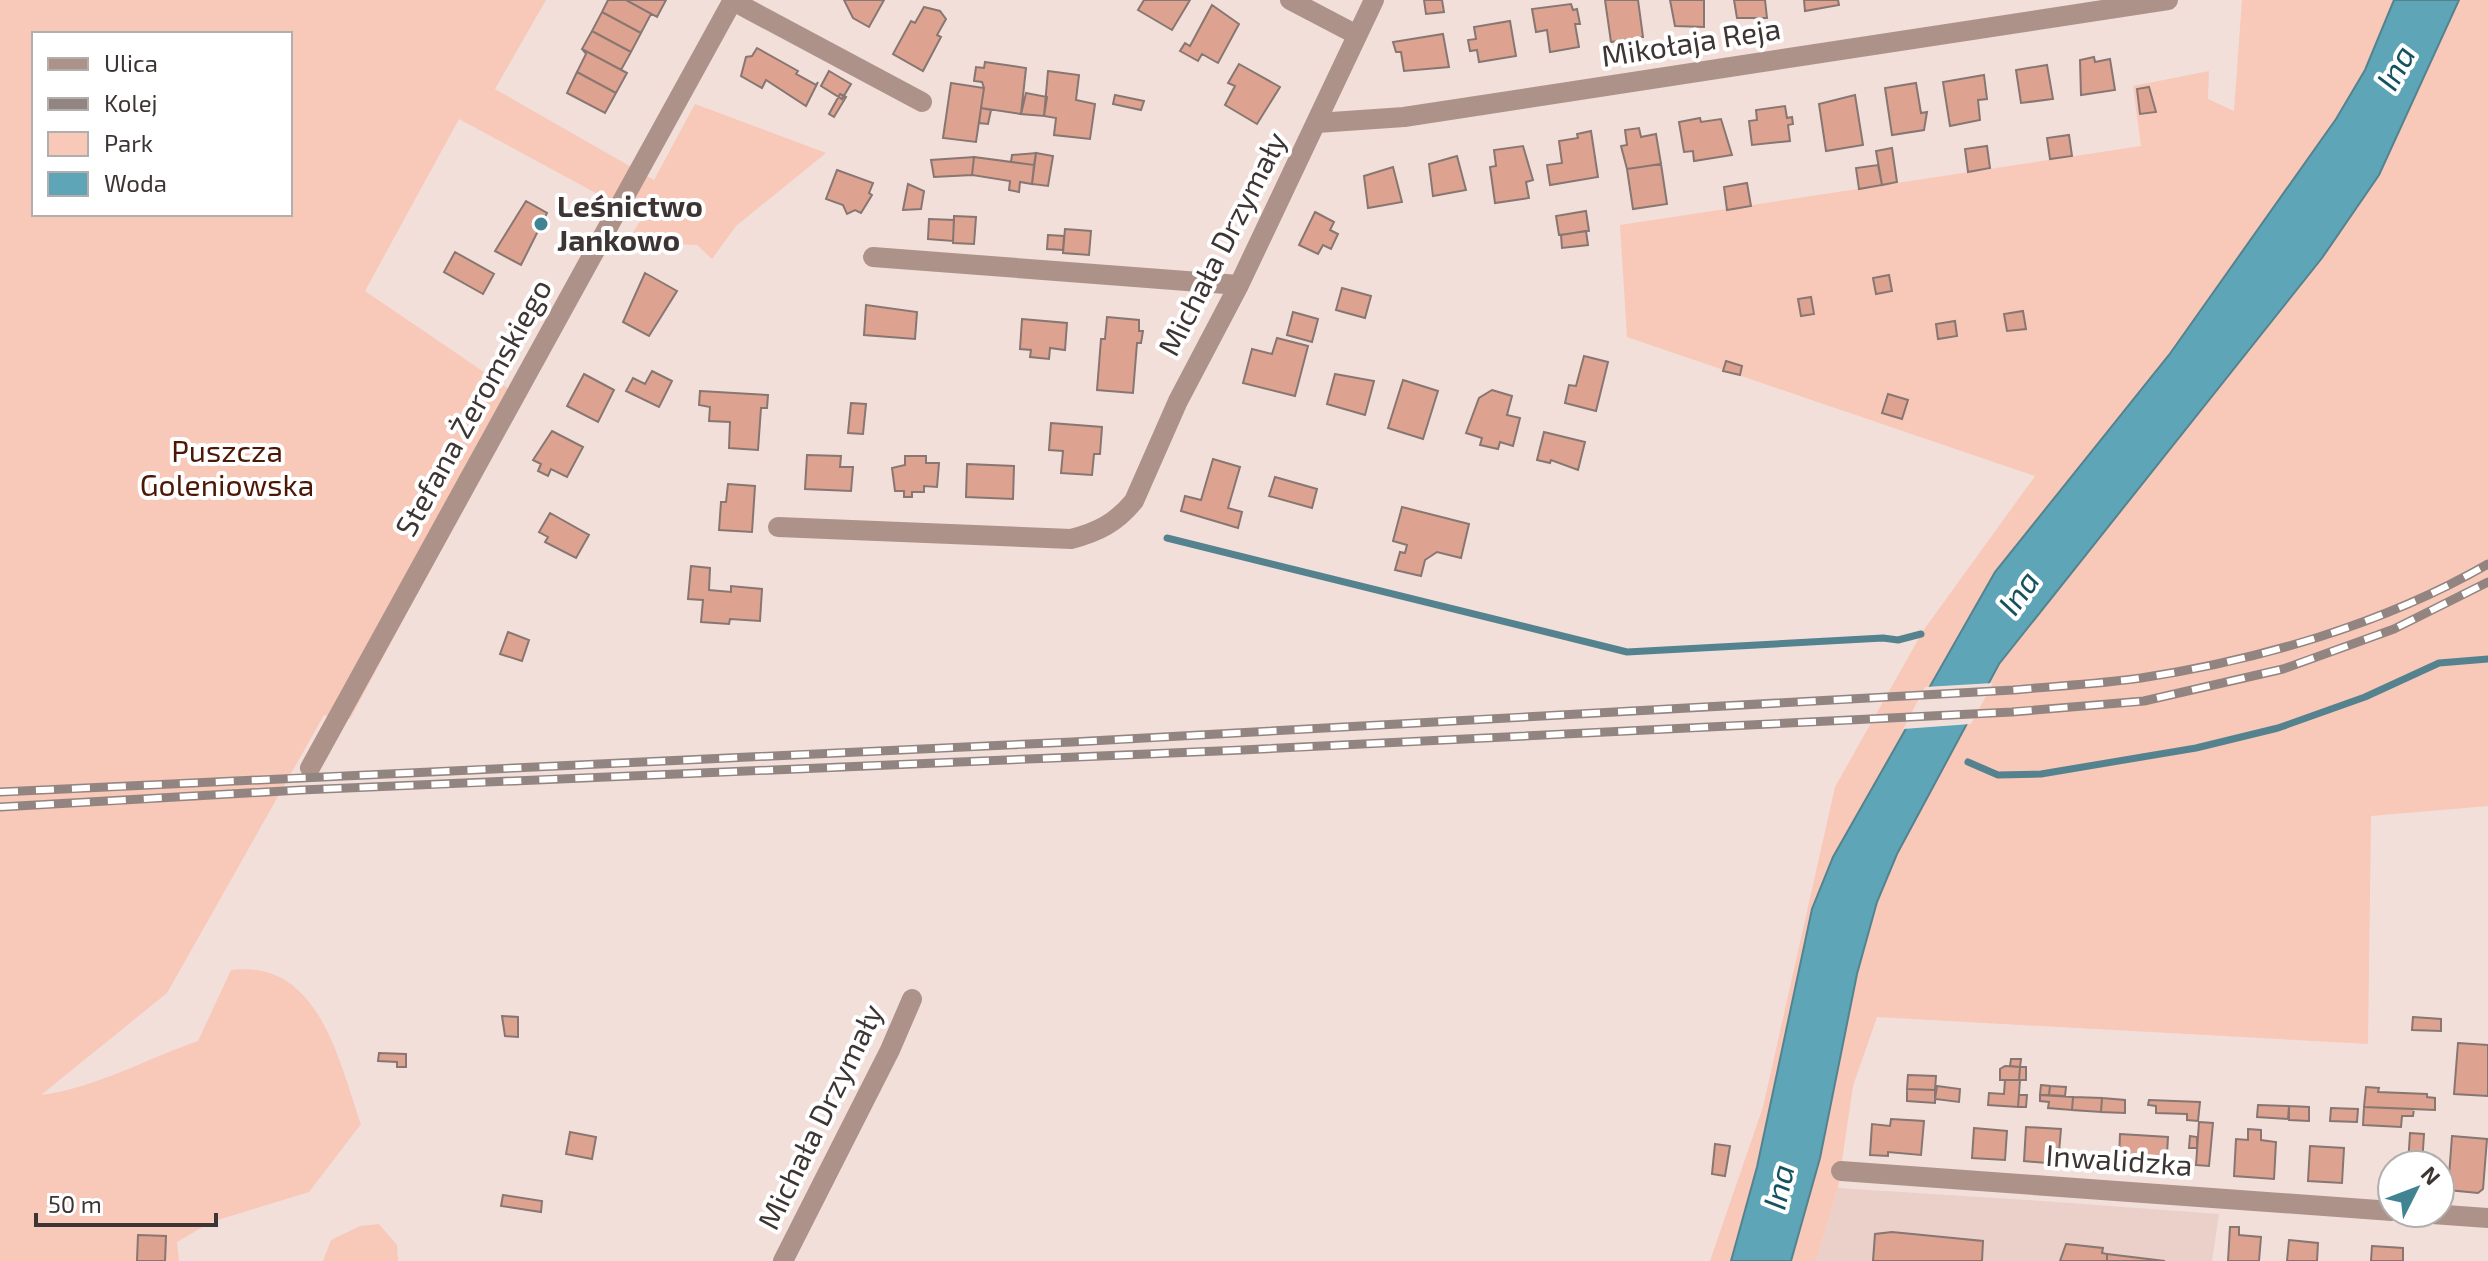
<svg xmlns="http://www.w3.org/2000/svg" width="2488" height="1261" font-family="'Exo 2',sans-serif">
<style>
.built{fill:#ead0c8}
.green{fill:#f8c8b8;fill-rule:evenodd}
.water{fill:#5ea5b7;stroke:#54838f;stroke-width:2}
.pier{fill:#f2dfd9}
.lines{fill:none;stroke-linecap:round;stroke-linejoin:round}
.stream{stroke:#54838f;stroke-width:7}
.building{fill:#dea390;stroke:#877671;stroke-width:2}
.street{stroke:#ad928a;stroke-width:20}
.rail-casing{stroke:#928581;stroke-width:9}
.rail{stroke:#fff;stroke-width:6;stroke-dasharray:18;stroke-linecap:butt}
.poi-dot{fill:#408393;stroke:#fff;stroke-width:3}
.labels{text-anchor:middle;stroke-width:8;stroke-linejoin:round;paint-order:stroke}
.street-label{font-size:30px;fill:#3d3533;stroke:#fff}
.poi-label{font-size:30px;font-weight:bold;fill:#3d3533;stroke:#fff;text-anchor:start}
.park-label{font-size:30px;fill:#4c1705;stroke:#fff}
.water-label{font-size:32px;font-style:italic;fill:#14525f;stroke:#fff}
</style>
<rect width="100%" height="100%" fill="#f2dfd9"/>
<path class="built" d="M1838,1188L2042,1201L2219,1214L2212,1261H1816Z"/>
<path class="green" d="M0,0H546L495,89L654,180L695,104L826,153L736,226L712,259L697,245L627,242L642,218L459,119L365,291L522,398L350,719L324,715L167,993L41,1095C95,1088 146,1059 198,1041L231,970C319,959 338,1059 361,1124L309,1192L211,1222L177,1242L179,1261H0ZM34,34H290V214H34Z
M2242,0H2488V806L2371,816L2368,1044L1877,1017L1853,1086L1838,1188L1816,1261H1710L1763,1107L1835,787L1923,631L2035,476L1627,337L1620,225L2141,146L2133,86L2209,71L2208,99L2234,111Z
M379,1224L397,1245L398,1261H323L331,1240L360,1226Z"/>
<path class="water" d="M2394,0H2459L2379,175L2322,258L1999,664L1897,854L1877,902L1857,974L1820,1158L1791,1261H1731L1757,1167L1812,909L1833,857L1995,572L2169,355L2336,119L2365,70Z"/>
<path class="pier" d="M1993,683L1971,724L1903,729L1925,687Z"/>
<g class="lines">
<path class="stream" d="M1167,538L1627,652L1883,638L1898,640L1921,634
M1968,762L1998,775L2041,774L2196,748L2278,728L2365,697L2439,663L2488,659"/>
</g>
<path class="building" d="M608,0H626L651,14L641,33L602,12Z
M626,0H666L657,17Z
M844,0H884L869,27L853,18Z
M1144,0H1190L1172,30L1138,10Z
M1424,0H1442L1444,12L1426,14Z
M1605,0H1638L1643,37L1611,42Z
M1670,0H1704V27L1675,26Z
M1734,0H1765L1767,18H1737Z
M1804,0H1838L1839,5L1805,11Z
M1571,4L1573,10L1577,9L1580,24H1575L1579,47L1550,52L1547,30L1536,32L1532,9Z
M1212,5L1239,24L1218,63L1202,54L1198,61L1180,51L1185,43L1190,46Z
M924,7L940,11L946,19L937,35L941,37L923,71L893,54L911,21L915,23Z
M602,12L641,33L631,52L592,31Z
M1510,21L1516,56L1479,62L1477,50L1470,51L1468,40L1476,39L1474,27Z
M592,31L631,52L621,70L582,49Z
M1443,34L1449,67L1404,71L1401,52H1396L1393,42Z
M757,48L798,71L796,74L816,85L818,82L806,106L766,80L762,88L741,76L746,57L752,56Z
M582,49L627,73L616,93L577,72L586,54Z
M2094,57L2095,62L2110,59L2115,90L2081,95L2080,60Z
M985,62L1026,68L1021,114L981,108L984,88L982,82L974,81L976,67L984,68Z
M1239,64L1280,87L1257,124L1225,105L1235,86L1228,83Z
M2047,65L2053,99L2021,103L2016,70Z
M829,71L851,84L842,99L821,86Z
M1048,71L1079,75L1076,100L1095,104L1090,139L1054,135L1056,118L1044,116Z
M577,72L616,93L605,113L567,93Z
M1984,75L1987,99L1978,100L1980,120L1950,126L1943,82Z
M951,83L984,88L976,142L943,138Z
M1916,83L1921,113L1927,112L1924,130L1892,135L1885,88Z
M2149,87L2156,112L2140,114L2137,89Z
M1026,93L1047,97L1044,116L1021,114Z
M840,94L846,97L834,117L829,114Z
M1115,95L1144,101L1141,110L1113,104Z
M1855,95L1863,145L1826,151L1819,104Z
M1785,106L1787,118L1792,117L1793,124L1788,125L1790,141L1752,145L1749,121L1757,120L1756,110Z
M981,108L991,110L988,124L979,123Z
M1700,118L1701,122L1721,119L1732,155L1694,161L1693,151L1684,152L1679,122Z
M1639,128L1641,137L1656,134L1661,164L1627,169L1621,146L1627,145L1625,130Z
M1591,131L1598,177L1550,185L1547,165L1562,163L1559,141L1578,138L1577,134Z
M2069,135L2072,156L2050,159L2047,138Z
M1523,146L1533,180L1526,182L1529,198L1495,203L1490,167L1496,166L1494,150Z
M1987,146L1990,168L1968,172L1965,149Z
M1892,148L1897,182L1882,185L1876,151Z
M1036,153L1034,165L1011,162L1012,155Z
M1036,153L1053,156L1048,186L1032,184Z
M1457,156L1466,190L1433,196L1429,164Z
M974,157L1034,165L1032,184L1020,182L1019,192L1009,190L1010,181L972,175Z
M974,157L972,175L934,177L931,160Z
M1661,164L1667,204L1633,209L1627,169Z
M1878,165L1882,185L1859,189L1856,168Z
M1393,167L1402,202L1368,208L1364,176Z
M837,170L873,183L869,193L872,195L861,213L855,210L847,214L843,205L826,199Z
M1747,183L1751,206L1727,210L1724,187Z
M908,184L924,191L921,209L903,210Z
M526,201L547,213L521,265L495,251Z
M1586,211L1589,231L1559,235L1556,216Z
M1315,212L1334,222L1330,230L1338,234L1331,249L1323,245L1318,254L1299,245Z
M954,216L976,217L974,244L953,243Z
M929,219L954,220L953,241L928,239Z
M1065,229L1091,231L1089,255L1063,253Z
M1586,231L1588,245L1562,248L1561,235Z
M1048,235L1064,236L1063,250L1047,249Z
M455,252L494,274L483,294L444,272Z
M645,273L677,291L649,336L623,322Z
M1889,275L1892,291L1876,294L1873,278Z
M1342,288L1371,296L1365,318L1336,310Z
M1811,297L1814,314L1801,316L1798,299Z
M866,305L917,312L915,339L864,335Z
M2023,311L2026,329L2007,331L2004,314Z
M1293,312L1318,319L1312,342L1287,335Z
M1107,317L1139,320V331H1143L1141,343H1137L1133,393L1097,390L1101,339H1105Z
M1022,319L1067,323L1065,350L1050,348L1049,359L1030,357L1031,350L1020,349Z
M1955,321L1957,336L1938,339L1936,324Z
M1277,338L1308,346L1295,396L1243,383L1252,349L1272,354Z
M1584,356L1608,362L1596,411L1565,403L1569,385L1576,386Z
M1726,361L1742,366L1740,375L1723,371Z
M652,371L672,381L659,407L626,391L633,378L645,384Z
M584,374L614,390L598,422L567,406Z
M1335,374L1374,381L1365,415L1327,404Z
M1403,380L1438,391L1423,439L1388,428Z
M1492,390L1512,396L1507,415L1520,418L1513,446L1500,442L1498,449L1480,445L1482,438L1466,433L1479,398Z
M700,391L768,395L767,408H761L758,450L729,448L730,422L709,421L710,407L699,405Z
M1888,394L1908,400L1902,419L1882,413Z
M851,403L866,404L863,434L848,433Z
M1051,423L1102,427L1100,454H1094L1092,475L1061,473L1063,451L1049,450Z
M552,431L583,447L567,477L551,469L548,476L538,471L541,464L533,460Z
M1544,432L1585,442L1578,470L1551,460L1550,463L1537,460Z
M807,455L841,456L840,467H853L851,491L805,489Z
M905,456H926V463H939L937,487L924,486V492H912V497H904V491H895L892,468L905,465Z
M1213,459L1240,467L1228,508L1242,512L1238,528L1181,511L1185,496L1201,500Z
M967,464L1014,466L1013,499L966,497Z
M1275,477L1317,489L1312,508L1269,496Z
M728,484L755,486L752,532L719,530L721,502H726Z
M1402,507L1469,524L1461,558L1437,552L1425,560L1421,576L1395,570L1400,552L1405,553L1407,545L1393,541Z
M550,513L589,535L576,558L545,542L548,537L539,532Z
M691,566L710,568L709,590L731,592V586L762,589L760,621L730,619L729,624L701,622L703,600L688,599Z
M508,632L529,640L522,661L500,654Z
M502,1016L518,1017V1037L505,1036Z
M2413,1017L2441,1019V1031L2412,1030Z
M2458,1043L2488,1045V1096L2454,1094Z
M379,1053L406,1054V1067H397V1062L378,1061Z
M2011,1059H2021L2020,1067L2010,1066Z
M2005,1066L2020,1067L2019,1080H2000V1069Z
M2020,1067H2026V1080H2019Z
M1908,1075L1936,1076L1935,1090L1907,1089Z
M2005,1080H2020L2018,1107L1988,1105L1989,1093L2004,1094Z
M2041,1085L2050,1086L2049,1095H2040Z
M1937,1086L1960,1089L1959,1102L1935,1099Z
M2050,1086L2066,1087L2065,1096L2049,1095Z
M2366,1087L2379,1088L2378,1092L2427,1094V1097L2435,1098V1110L2364,1107Z
M1907,1089L1935,1090V1103L1907,1101Z
M2019,1095H2027L2026,1107H2018Z
M2040,1095L2073,1097L2072,1110L2048,1108L2049,1102L2040,1101Z
M2073,1097L2102,1098L2101,1112L2072,1110Z
M2102,1098L2125,1100V1113L2101,1112Z
M2149,1100L2200,1102L2198,1121L2187,1120V1114L2156,1113V1106L2148,1105Z
M2258,1105L2289,1106L2288,1119L2257,1117Z
M2289,1106L2309,1107V1121L2289,1120Z
M2364,1107L2414,1109L2413,1116H2402L2401,1127L2363,1125Z
M2331,1108L2358,1109L2357,1122L2330,1121Z
M1891,1119L1924,1121L1921,1155L1888,1152V1156L1870,1155L1872,1124L1890,1126Z
M2199,1122L2213,1123L2209,1166L2196,1165Z
M2026,1127L2061,1129L2058,1164L2024,1161Z
M1974,1128L2007,1131L2005,1160L1972,1158Z
M2248,1129L2261,1130V1140L2276,1142L2274,1179L2234,1176L2236,1139L2248,1140Z
M570,1132L596,1137L592,1159L566,1154Z
M2410,1133L2424,1134L2422,1165H2408Z
M2120,1134L2168,1137L2166,1171L2130,1169L2131,1159L2119,1158Z
M2190,1136L2197,1137V1148H2189Z
M2452,1136L2487,1139L2483,1189L2478,1193L2448,1190Z
M1715,1144L1730,1146L1725,1176L1712,1174Z
M2310,1146L2344,1148L2342,1183L2308,1181Z
M503,1195L542,1201L541,1212L501,1206Z
M2230,1227H2239V1235L2261,1237L2259,1261H2228Z
M1892,1232L1983,1241L1982,1261H1873L1875,1234Z
M138,1235L166,1236L165,1261H137Z
M2289,1240L2318,1243L2317,1261H2287Z
M2066,1244L2103,1248L2102,1253L2107,1254V1261H2060Z
M2372,1246L2403,1248V1261H2371Z
M2107,1254L2165,1261H2107Z"/>
<g class="lines">
<path class="street" d="M1290,0L1357,35
M733,1L922,102
M1317,123L1404,117L2168,0
M873,257L1239,285
M778,527L1071,539C1098,532 1116,523 1134,501L1178,401L1239,285L1374,0
M310,768L733,0
M1841,1171L2392,1211
M2418,1213L2488,1218
M783,1261L890,1050L912,999"/>
<g class="rail-casing">
<path id="rail" d="M0,792L1072,742L2013,690C2056,686 2099,684 2141,678C2259,660 2384,624 2488,564
M0,807L301,790L1242,750L2012,712L2144,701L2283,669L2394,629L2488,582"/>
</g>
<use href="#rail" class="rail"/>
</g>
<circle class="poi-dot" cx="541" cy="224" r="8"/>
<g class="labels">
<g class="street-label">
<text transform="translate(1691 43) rotate(-9)" y="10">Mikołaja Reja</text>
<text transform="translate(1223 244) rotate(-63)" y="10">Michała Drzymały</text>
<text transform="translate(474 408) rotate(-61)" y="10">Stefana Żeromskiego</text>
<text transform="translate(821 1117) rotate(-64)" y="10">Michała Drzymały</text>
<text transform="translate(2119 1161) rotate(4)" y="10">Inwalidzka</text>
</g>
<g class="poi-label">
<text x="557" y="217">Leśnictwo<tspan x="557" dy="34">Jankowo</tspan></text>
</g>
<g class="park-label">
<text x="227" y="462">Puszcza<tspan x="227" dy="34">Goleniowska</tspan></text>
</g>
<g class="water-label">
<text transform="translate(2396 68) rotate(-61)" y="11">Ina</text>
<text transform="translate(2019 593) rotate(-55)" y="11">Ina</text>
<text transform="translate(1779 1187) rotate(-77)" y="11">Ina</text>
</g>
</g>
<rect x="32" y="32" width="260" height="184" fill="#ffffff" stroke="#b1aead" stroke-width="2"/>
<rect x="48" y="58" width="40" height="12" fill="#ad928a" stroke="#b1aead" stroke-width="2"/>
<text x="104" y="72" font-size="24" fill="#3d3533">Ulica</text>
<rect x="48" y="98" width="40" height="12" fill="#928581" stroke="#b1aead" stroke-width="2"/>
<text x="104" y="112" font-size="24" fill="#3d3533">Kolej</text>
<rect x="48" y="132" width="40" height="24" fill="#f8c8b8" stroke="#b1aead" stroke-width="2"/>
<text x="104" y="152" font-size="24" fill="#3d3533">Park</text>
<rect x="48" y="172" width="40" height="24" fill="#5ea5b7" stroke="#b1aead" stroke-width="2"/>
<text x="104" y="192" font-size="24" fill="#3d3533">Woda</text>
<g transform="translate(2416 1189) rotate(48)"><circle r="38" fill="#ffffff" stroke="#b1aead" stroke-width="2"/>
<path d="M0-6L14 30L0 20L-14 30Z" fill="#408393"/>
<text y="-12" font-size="22" font-weight="bold" text-anchor="middle" fill="#3d3533">N</text>
</g>
<path d="M36 1213v12h180v-12" fill="none" stroke="#3d3533" stroke-width="4"/>
<text x="48" y="1213" font-size="24" fill="#3d3533" stroke="#ffffff" stroke-width="6" paint-order="stroke">50 m</text>
</svg>
